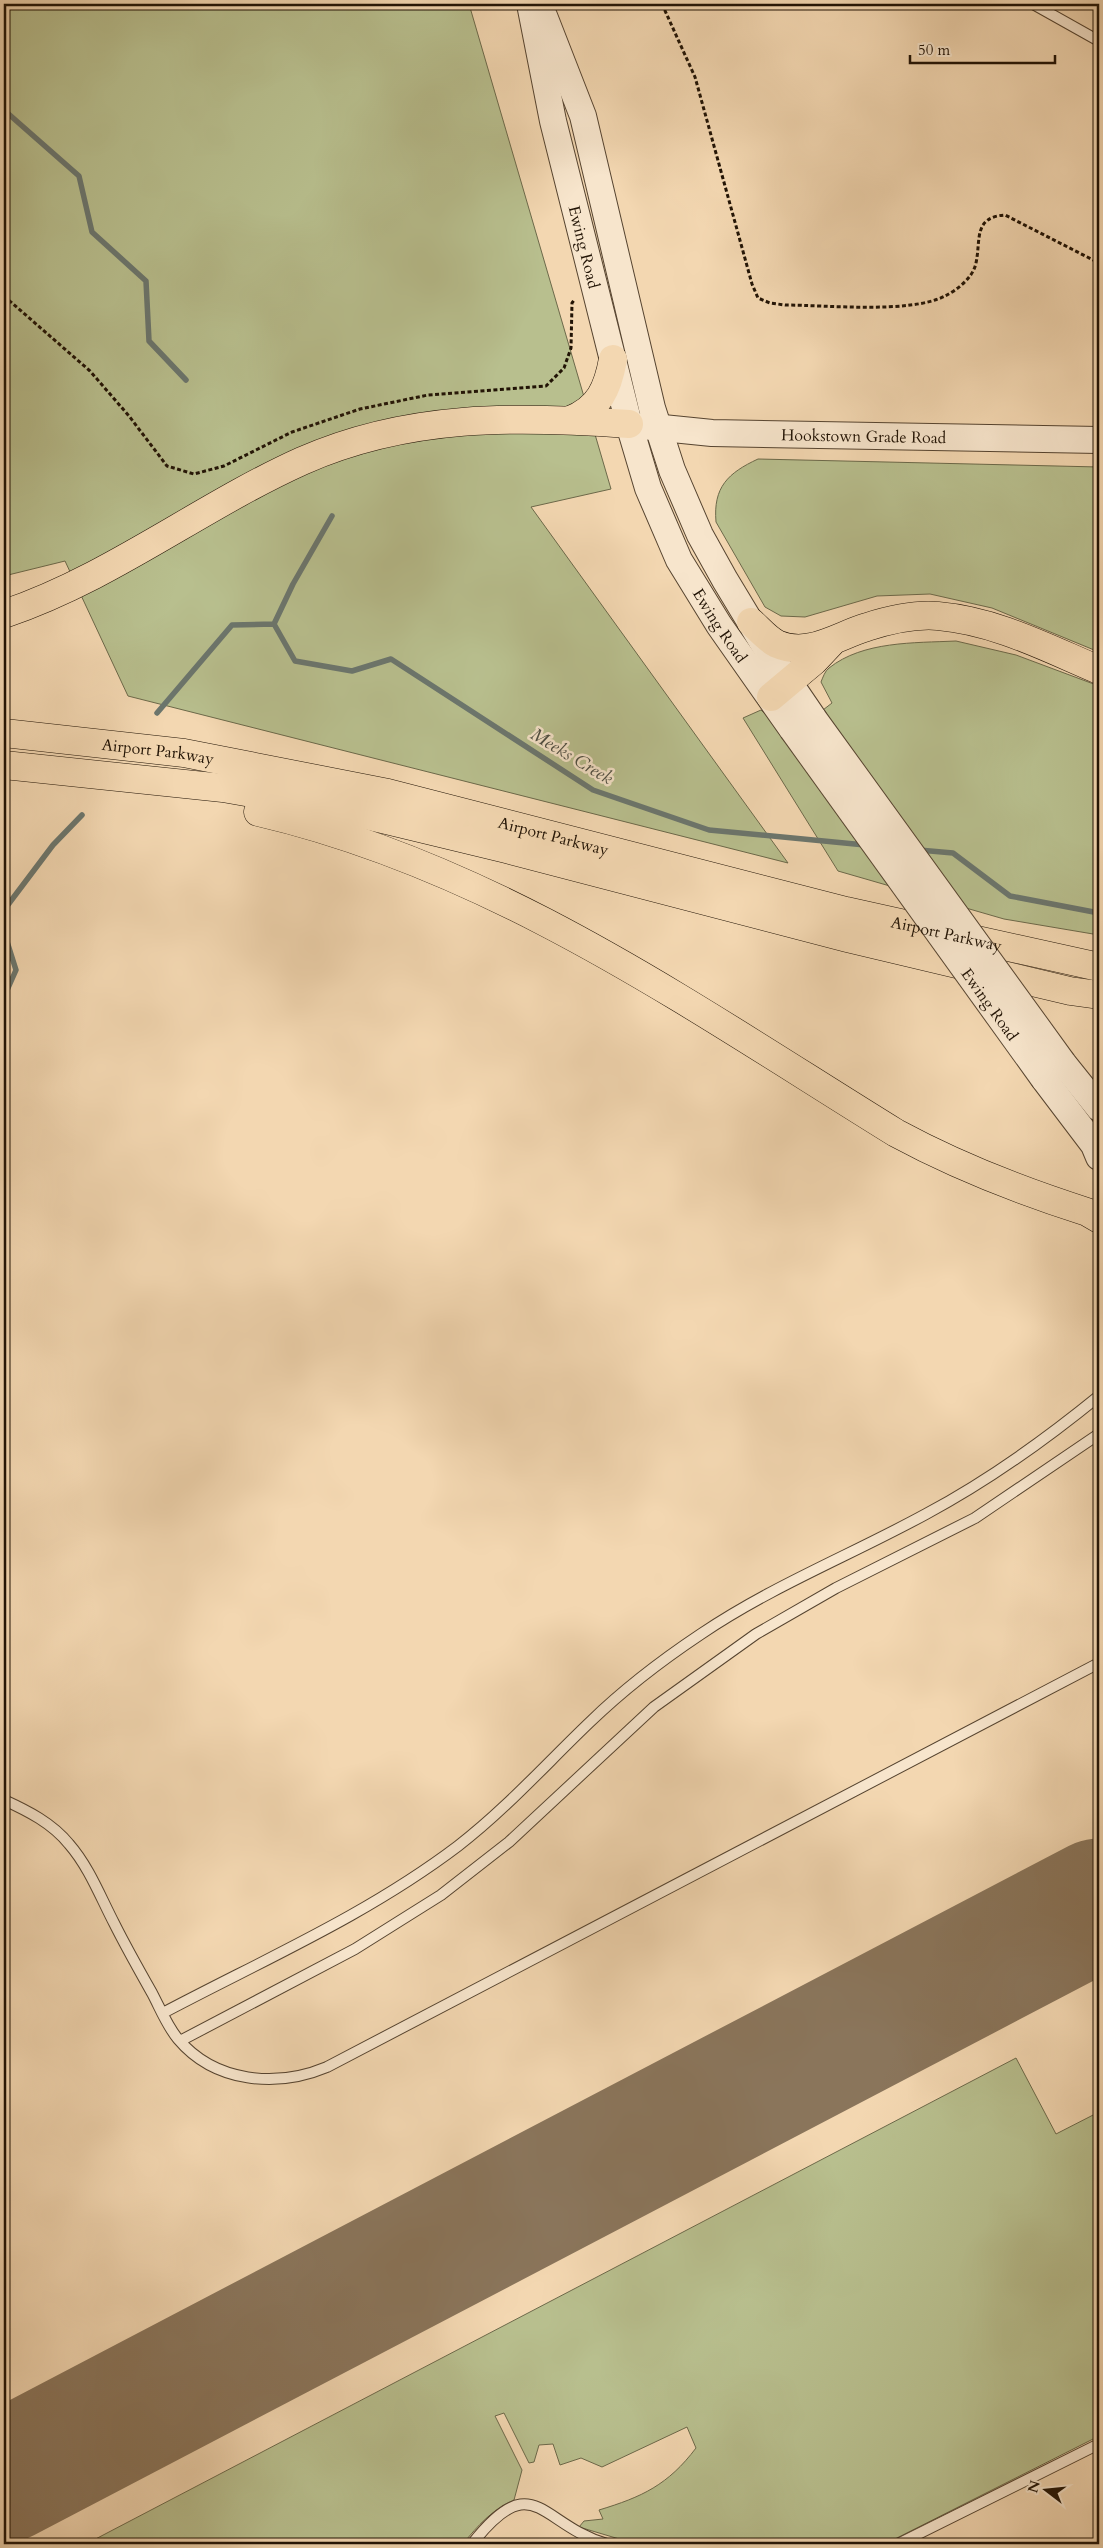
<svg xmlns="http://www.w3.org/2000/svg" width="1103" height="2548" font-family="Cardo,serif">
<style>
.green{fill:#b8bf8e;stroke:#6c694a}
.lines{fill:none;stroke-linecap:round;stroke-linejoin:round}
.stream{stroke:#6b766e;stroke-width:5.5}
.runway{stroke:#8a755b;stroke-width:131}
.service-casing{stroke:#564430;stroke-width:12}
.tertiary-casing{stroke:#564430;stroke-width:28}
.motorway-casing{stroke:#211305;stroke-width:29}
.path{stroke:#211305;stroke-width:3;stroke-dasharray:4 2.5;stroke-linecap:butt}
.service{stroke:#f7e5cc;stroke-width:10}
.tertiary{stroke:#f7e5cc;stroke-width:26}
.motorway{stroke:#f3d7b1;stroke-width:28}
.tertiary-bridge-casing{stroke:#564430;stroke-width:28;stroke-linecap:butt}
.tertiary-bridge{stroke:#f7e5cc;stroke-width:26}
.labels{text-anchor:middle;stroke-width:5;stroke-linejoin:round;paint-order:stroke}
.street-label{font-size:16px;fill:#211305;stroke:#f7e5cc}
.water-label{font-size:18px;font-style:italic;fill:#4c4d42;stroke:#f7e5cc}
</style>
<rect width="100%" height="100%" fill="#f3d7b1"/>
<filter id="stains"><feTurbulence type="fractalNoise" baseFrequency=".004" numOctaves="4"/><feColorMatrix values="0 0 0 0 .2 0 0 0 0 .09 0 0 0 0 .02 0 0 0 .5 -.17"/></filter>
<radialGradient id="worn" r=".72"><stop offset=".6" stop-color="#630" stop-opacity="0"/><stop offset="1" stop-color="#630" stop-opacity=".3"/></radialGradient>
<path class="green" d="M4,4H469L611,489L531,507L788,863L128,696L65,561L4,576Z
M758,459L1099,467V652L992,608L930,594L877,596L805,617L781,616L765,607L716,522C713,487 728,473 758,459Z
M956,641L1016,655L1099,686V935L1004,919L838,871L743,718L761,710L788,737L832,703L821,682C823,677 825,671 829,668C863,641 914,643 956,641Z
M1016,2058L1056,2134L1099,2112V2436L885,2544H636L579,2527L584,2521L603,2519L599,2510C642,2497 668,2485 696,2448L687,2427L602,2467L581,2458L560,2465L553,2444L539,2445L534,2462L529,2463L504,2413L495,2416L522,2470L514,2500C492,2510 478,2525 463,2544H86Z"/>
<g class="lines">
<path class="stream" d="M4,110L79,176L92,232L146,281L149,341L186,380
M274,624L293,584L332,516
M157,713L232,625L274,624L295,661L352,671L391,659L593,790L709,830L865,845
M919,850L953,853L1010,896L1099,913
M4,910L53,845L82,815
M4,932L16,970L4,997"/>
<path class="runway" d="M4,2477L1099,1904"/>
<g class="service-casing">
<path id="service" d="M1033,4L1099,41
M4,1800C28,1811 52,1823 69,1844C89,1867 100,1896 114,1923C126,1947 139,1970 152,1993C160,2008 167,2026 178,2039C215,2083 277,2088 327,2067L1099,1663
M163,2013C263,1960 367,1915 458,1846C506,1809 547,1763 590,1722C624,1689 662,1660 701,1634C772,1586 851,1555 926,1514C988,1481 1045,1440 1099,1396
M180,2041L355,1949L441,1895L509,1842L654,1707L756,1634L836,1588L975,1518L1099,1434
M472,2544C534,2465 540,2525 607,2544
M898,2544L1099,2444"/>
</g>
<g class="tertiary-casing">
<g id="tertiary">
<path id="s1" d="M530,4L553,121L629,424L648,488L679,560L719,625L792,729"/>
<path d="M544,16L583,116L652,408L672,470L700,535L725,580L769,653L814,719"/>
<path id="s2" d="M643,426L712,433L1099,440"/>
<path d="M1063,1063L1099,1108"/>
<path d="M1044,1079L1094,1145L1099,1157"/>
</g>
</g>
<g class="motorway-casing">
<g id="motorway">
<path d="M570,420C599,409 608,388 613,359"/>
<path d="M4,614C111,578 200,507 302,461C408,414 516,416 629,424"/>
<path d="M751,622C759,629 767,639 777,644C809,658 839,635 867,627C889,620 915,614 938,616C996,621 1047,648 1099,670"/>
<path d="M771,697L814,661L831,643"/>
<path id="s3" d="M4,733L184,753L388,793L846,911L1099,967"/>
<path d="M4,765L223,788L332,807L506,849L847,938L1070,991L1099,995"/>
<path d="M258,812C495,867 692,1007 896,1133C957,1166 1021,1191 1087,1212L1099,1219"/>
</g>
</g>
<path class="path" d="M662,4L695,77L752,284L758,298L770,303L785,305C826,305 910,314 945,296C957,290 973,278 976,263C981,240 973,217 1005,215L1099,263
M4,296L90,371L129,416L167,466L194,474L224,466L292,432L360,409L428,395L546,386L564,368L571,348L572,303L575,299"/>
<use href="#service" class="service"/>
<use href="#tertiary" class="tertiary"/>
<use href="#motorway" class="motorway"/>
<g class="tertiary-bridge-casing">
<g id="tertiary-bridge">
<path d="M814,719L1063,1063"/>
<path id="s4" d="M792,729L1044,1079"/>
</g>
</g>
<use href="#tertiary-bridge" class="tertiary-bridge"/>
</g>
<g class="labels">
<g class="street-label">
<text dy="6" stroke="none"><textPath href="#s1" startOffset="249">Ewing Road</textPath></text>
<text dy="6" stroke="none"><textPath href="#s2" startOffset="221">Hookstown Grade Road</textPath></text>
<text dy="6" stroke="none"><textPath href="#s1" startOffset="654">Ewing Road</textPath></text>
<text dy="6" stroke="none"><textPath href="#s3" startOffset="155">Airport Parkway</textPath></text>
<text dy="6" stroke="none"><textPath href="#s3" startOffset="560">Airport Parkway</textPath></text>
<text dy="6" stroke="none"><textPath href="#s3" startOffset="965">Airport Parkway</textPath></text>
<text dy="6" stroke="none"><textPath href="#s4" startOffset="339">Ewing Road</textPath></text>
</g>
<g class="water-label">
<text transform="translate(572 756) rotate(31)" y="6">Meeks Creek</text>
</g>
</g>
<rect width="1103" height="2548" fill="none" stroke="#f3d7b1" stroke-width="20"/>
<rect x="5" y="5" width="1093" height="2538" fill="none" stroke="#211305" stroke-width="2.5"/>
<rect x="10" y="10" width="1083" height="2528" fill="none" stroke="#211305"/>
<g transform="translate(1046 2490) rotate(286)" stroke="#f7e5cc" stroke-width="4" paint-order="stroke">
<path d="M0-4L9 19L0 12L-9 19Z" fill="#211305"/>
<text y="-8" font-size="14" font-weight="bold" text-anchor="middle" fill="#211305">N</text>
</g>
<path d="M910 55v8h145v-8" fill="none" stroke="#211305" stroke-width="2.5"/>
<text x="918" y="55" font-size="15" fill="#211305" stroke="#f7e5cc" stroke-width="4" paint-order="stroke">50 m</text>
<rect width="100%" height="100%" filter="url(#stains)"/>
<rect width="100%" height="100%" fill="url(#worn)"/>
</svg>
